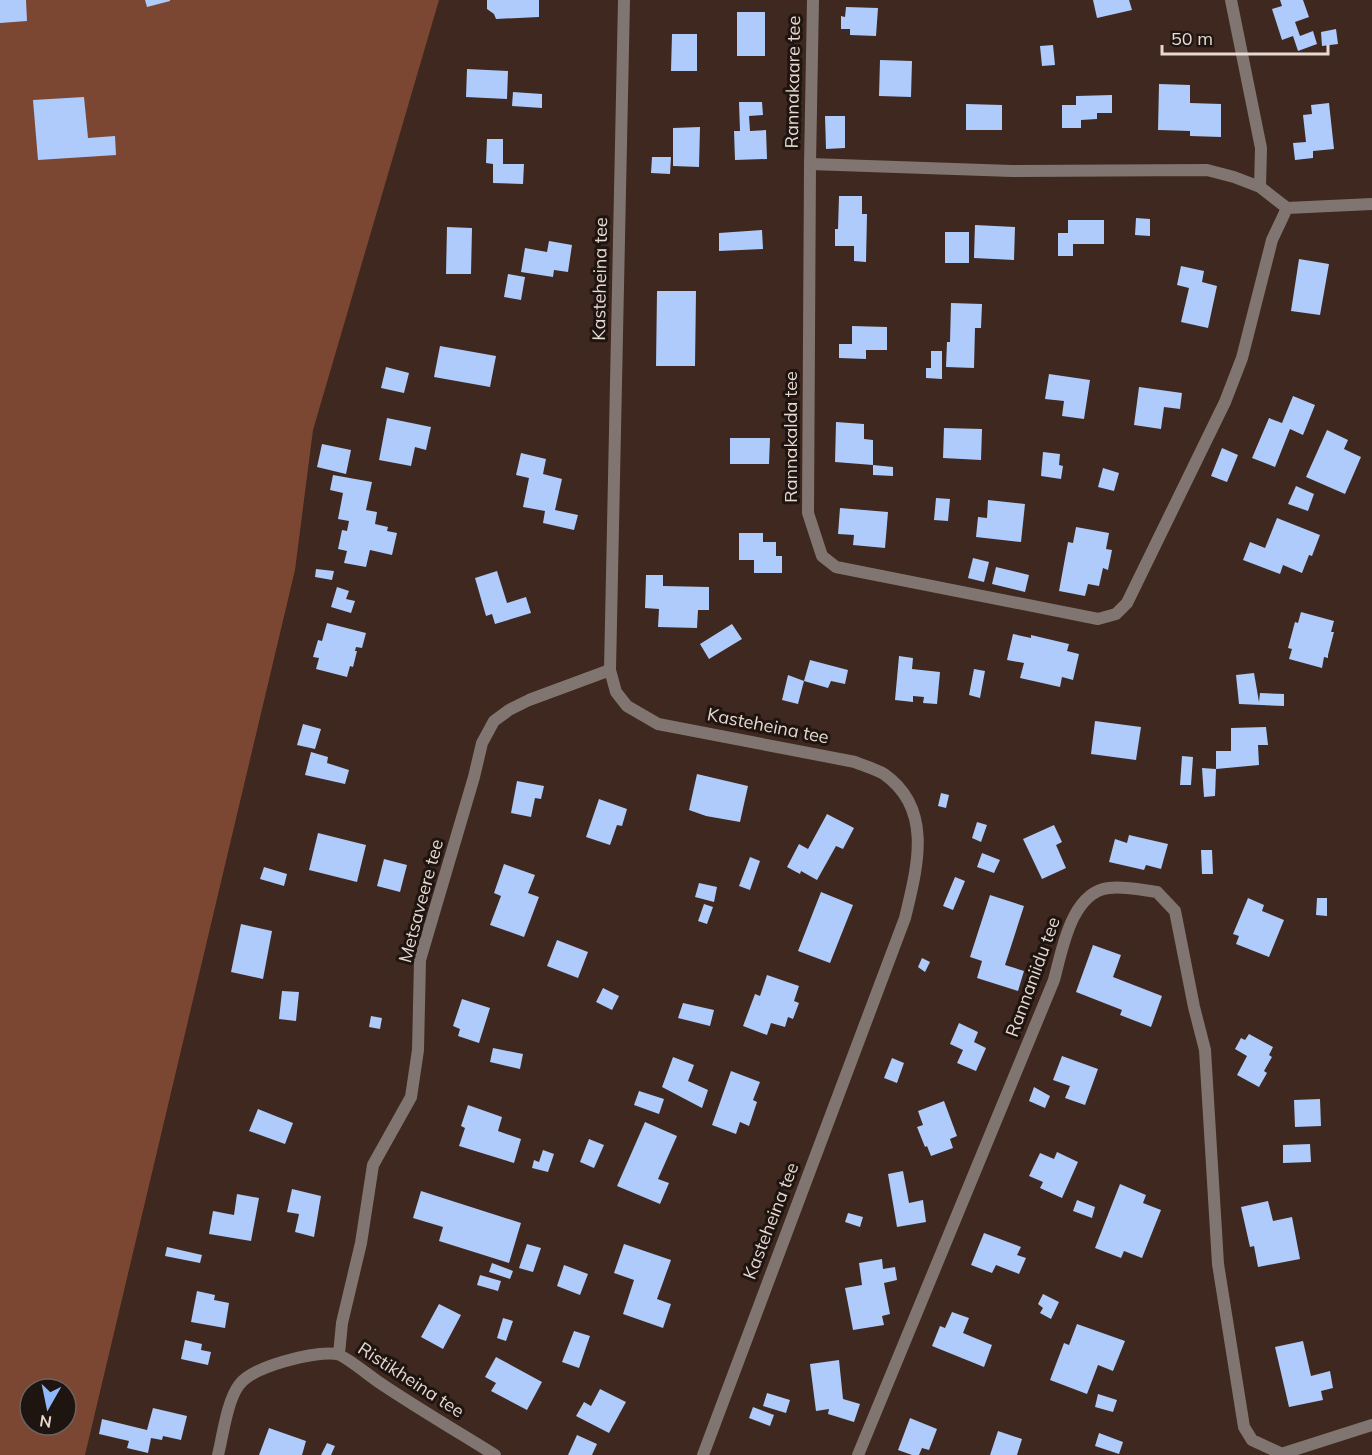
<svg xmlns="http://www.w3.org/2000/svg" width="1372" height="1455" font-family="Mulish,sans-serif">
<style>
.green{fill:#7c4732;fill-rule:evenodd}
.building{fill:#afcbfb}
.lines{fill:none;stroke-linecap:round;stroke-linejoin:round}
.street{stroke:#817571;stroke-width:12}
.labels{text-anchor:middle;stroke-width:6;stroke-linejoin:round;paint-order:stroke}
.street-label{font-size:18px;fill:#e7d8d2;stroke:#1e1410}
</style>
<rect width="100%" height="100%" fill="#3e281f"/>
<path class="green" d="M0,0H439L313,430L295,570L85,1455H0ZM30,1389H66V1425H30Z"/>
<path class="building" d="M0,0H26L27,21L0,23Z
M145,0H170V1L147,7Z
M487,0H539V17L496,19L494,14L487,9Z
M1093,0H1129L1132,10L1097,18Z
M1280,0H1303L1309,17L1295,22L1300,36L1313,31L1317,44L1298,51L1293,36L1282,40L1272,9L1282,6Z
M846,7L878,8L876,36L850,35V29H841V16L845,17Z
M737,12H765V56H737Z
M1336,29L1338,44L1322,46L1321,32Z
M672,34H697V71H671Z
M1053,45L1055,65L1042,66L1040,46Z
M880,60L912,61L911,97L879,96Z
M467,69L508,71L507,99L466,97Z
M1159,84L1190,85V103L1221,104V137L1190,136V131L1158,130Z
M513,92L542,94V108L512,106Z
M1112,95V113H1097V119L1081,120V128H1062V105H1076V96Z
M84,97L88,138L115,136L116,155L38,160L33,100Z
M739,102H762L763,115L749,116L750,131L766,130L767,159L735,160L734,131H740Z
M1329,103L1334,149L1313,151V158L1295,160L1293,143L1306,142L1303,115L1312,114L1311,105Z
M966,104L1002,105V130H966Z
M825,116H845V148L826,149Z
M700,127L699,167L673,166V128Z
M487,139H503V164H524L523,184L493,183V164L486,163Z
M652,157H671L670,174L651,173Z
M839,196H862V214H867L866,262L854,261V246H835V229H838Z
M1136,218L1150,219V236L1135,235Z
M1068,220H1104V244H1073V256H1058V233H1068Z
M975,225L1015,227L1014,260L974,258Z
M447,227L472,228L471,274H446Z
M762,230L763,249L719,251V233Z
M945,232H969V263H945Z
M549,241L572,245L568,272L554,270L553,277L521,272L525,248L547,252Z
M1299,259L1329,264L1320,315L1291,311Z
M1181,266L1204,271L1202,282L1217,286L1208,328L1181,322L1189,288L1177,285Z
M508,274L525,277L521,300L504,297Z
M657,291H696L695,366H656Z
M951,303L982,304L981,328H975L974,368L946,367L947,342H950Z
M852,326L887,327V350H866V359L839,358V344H852Z
M440,346L496,356L490,387L434,377Z
M931,351H942V379L926,378V368H931Z
M386,367L409,373L404,393L381,388Z
M1049,374L1090,380L1084,419L1062,416L1064,401L1045,399Z
M1139,387L1182,393L1180,409L1164,407L1161,429L1134,425Z
M1293,396L1315,405L1303,435L1290,429L1275,467L1252,458L1269,418L1282,423Z
M387,418L431,427L426,450L415,447L411,466L379,460Z
M836,422L864,424V439L873,440V465L893,467V476L873,475V465L835,462Z
M944,428L982,429L981,460L943,458Z
M1327,430L1348,440L1344,449L1361,457L1345,494L1306,477Z
M730,438H770L769,464H730Z
M322,444L351,450L346,474L317,467Z
M1222,448L1238,455L1227,482L1211,476Z
M1043,452L1060,454L1059,465L1063,466L1061,479L1041,476Z
M521,453L546,459L543,474L562,479L555,510L578,515L574,530L543,523L545,511L523,507L529,478L516,475Z
M1103,468L1119,473L1114,491L1098,487Z
M333,475L372,482L366,510L377,512L375,524L388,527L387,531L397,533L392,555L370,550L366,567L344,563L347,551L338,549L342,530L347,531L349,521L338,519L343,493L330,490Z
M1296,486L1314,494L1308,511L1288,504Z
M936,498L950,499L948,521L934,520Z
M988,500L1025,504L1021,542L976,537L978,517L987,518Z
M840,508L888,512L885,548L853,545L854,535L838,534Z
M1277,518L1320,535L1312,556L1309,555L1302,573L1283,565L1280,574L1243,560L1250,542L1265,548Z
M1076,527L1109,533L1106,549L1112,550L1108,570L1103,568L1099,586L1088,584L1085,596L1059,591L1068,542L1073,543Z
M739,533H763V542H776V556H782V573H754V560H739Z
M973,558L989,562L984,582L968,578Z
M996,567L1029,575L1025,592L992,584Z
M316,569L334,571L332,580L315,577Z
M497,571L507,603L526,597L531,613L495,624L492,614L486,616L475,578Z
M646,575H663V586L709,587V610H698L697,628L658,627L659,609L645,608Z
M337,587L349,591L346,599L355,601L351,613L331,607Z
M1301,612L1334,621L1331,632H1334L1328,655V658L1324,657L1322,668L1289,659L1292,649L1288,648L1295,622L1298,623Z
M327,623L366,633L362,648L356,647L355,651H357L353,667L350,666L347,677L316,669L319,658L313,657L318,640L322,641Z
M732,624L742,639L709,659L700,644Z
M1013,634L1031,638V635L1069,644L1067,651L1079,654L1073,680L1062,677L1060,687L1020,678L1024,663L1007,660Z
M899,656L913,658L912,669L940,672L937,704L923,703L924,697L913,696V702L895,700Z
M810,660L848,670L845,684L831,681L828,688L804,681Z
M974,669L985,671L980,698L969,695Z
M1254,673L1259,702L1260,693L1284,694V706L1239,704L1236,675Z
M788,675L804,681L798,704L782,700Z
M1095,721L1141,727L1136,760L1091,754Z
M303,724L321,729L315,749L297,745Z
M1266,727L1268,745H1258L1259,765L1216,769V751H1231V728Z
M311,752L328,757L327,763L349,770L345,784L305,775Z
M1182,756L1193,757L1191,785H1180Z
M1202,768L1216,769L1215,796L1204,797Z
M697,774L748,786L740,822L706,816L689,810Z
M517,781L544,786L541,799L535,798L531,817L511,813Z
M941,793L949,795L946,808L938,806Z
M599,799L627,809L622,826L617,825L610,845L586,837Z
M827,814L854,828L843,849L836,846L817,880L801,871L800,874L787,867L799,844L808,849Z
M977,822L987,825L981,842L972,838Z
M1054,825L1062,842L1056,845L1066,868L1042,879L1023,839Z
M318,833L366,845L357,882L309,870Z
M1129,835L1168,844L1161,869L1146,865L1144,870L1109,862L1115,839L1127,843Z
M1201,850H1212L1213,874H1202Z
M982,853L1000,860L994,873L977,867Z
M750,857L760,861L750,890L739,886Z
M384,859L407,865L400,892L377,886Z
M504,864L535,875L528,893L539,897L524,937L490,925L501,896L494,893Z
M264,867L287,874L284,886L260,879Z
M955,877L965,881L953,910L943,906Z
M699,883L717,887L714,902L695,897Z
M821,892L853,905L830,963L798,951Z
M990,895L1024,906L1005,965L1024,971L1018,991L977,978L982,961L970,957Z
M1248,898L1264,905L1262,911L1284,920L1269,957L1236,944L1239,936L1233,934Z
M1317,898H1327V916L1316,915Z
M704,904L713,907L707,924L698,921Z
M241,924L272,931L263,979L231,972Z
M557,940L588,952L578,978L547,966Z
M1093,945L1121,955L1113,977L1162,996L1151,1027L1120,1015L1122,1010L1076,992Z
M922,958L930,962L925,972L918,967Z
M767,975L799,986L794,1001L799,1003L793,1019L788,1017L785,1027L771,1023L767,1035L743,1026L755,994L760,996Z
M603,988L619,996L612,1010L596,1002Z
M282,991L299,992L296,1021L279,1019Z
M462,999L490,1008L479,1043L458,1036L460,1029L453,1026Z
M683,1003L714,1010L710,1026L678,1018Z
M371,1016L382,1018L380,1029L369,1027Z
M959,1023L978,1032L974,1042L986,1048L976,1071L957,1063L963,1050L950,1044Z
M1249,1034L1273,1047L1269,1055L1272,1057L1264,1071L1267,1073L1259,1087L1237,1075L1247,1056L1235,1049L1241,1038L1245,1040Z
M493,1048L523,1054L520,1069L490,1062Z
M1062,1056L1098,1069L1085,1105L1065,1098L1070,1086L1053,1080Z
M673,1057L694,1065L688,1081L708,1090L702,1108L662,1087Z
M892,1058L904,1063L897,1083L884,1078Z
M731,1071L760,1082L753,1100L757,1102L749,1126L740,1122L736,1134L712,1125Z
M1034,1087L1050,1096L1045,1108L1029,1101Z
M639,1091L664,1099L659,1114L634,1105Z
M1320,1099L1321,1126L1295,1127L1294,1100Z
M944,1101L957,1136L950,1139L953,1148L931,1156L927,1146L925,1147L917,1127L923,1125L918,1111Z
M468,1105L502,1117L498,1131L521,1139L514,1163L459,1146L465,1128L461,1126Z
M258,1109L293,1123L285,1144L249,1131Z
M645,1122L677,1136L658,1179L669,1183L660,1204L617,1186Z
M589,1139L604,1145L594,1168L580,1162Z
M1310,1144L1311,1162L1283,1163V1145Z
M543,1150L554,1154L548,1172L532,1168L534,1160L539,1162Z
M1057,1152L1078,1162L1062,1198L1040,1188L1043,1182L1029,1176L1040,1153L1054,1159Z
M903,1171L909,1203L923,1200L926,1222L897,1227L888,1174Z
M1120,1184L1146,1195L1143,1203L1161,1210L1142,1258L1124,1251L1121,1258L1095,1248Z
M292,1189L321,1196L314,1237L295,1232L299,1214L287,1212Z
M421,1191L521,1223L509,1263L439,1241L443,1227L413,1218Z
M237,1194L259,1198L251,1241L209,1234L213,1211L234,1215Z
M1077,1200L1095,1207L1092,1218L1073,1211Z
M1268,1201L1273,1221L1292,1217L1300,1259L1258,1267L1254,1246L1250,1247L1241,1207Z
M848,1213L863,1217L860,1227L845,1222Z
M984,1233L1021,1247L1017,1255L1026,1258L1019,1274L996,1265L992,1273L971,1265Z
M527,1244L541,1248L533,1272L519,1268Z
M624,1244L671,1260L657,1299L671,1304L663,1328L623,1314L634,1280L614,1273Z
M167,1247L202,1255L200,1263L165,1256Z
M882,1259L883,1269L895,1267L897,1280L884,1283L890,1314L882,1316L884,1325L853,1330L845,1288L862,1285L859,1263Z
M492,1263L513,1271L510,1279L489,1272Z
M564,1265L588,1274L580,1295L557,1286Z
M480,1275L501,1281L498,1291L477,1285Z
M197,1291L215,1295L214,1300L229,1303L225,1328L191,1322Z
M1043,1294L1059,1302L1051,1319L1040,1313L1043,1308L1038,1304Z
M439,1304L461,1315L443,1349L421,1337Z
M952,1312L969,1318L963,1333L992,1345L984,1367L932,1346L940,1326L945,1328Z
M503,1318L513,1321L506,1341L497,1338Z
M1077,1324L1125,1341L1113,1371L1098,1365L1087,1394L1050,1380L1064,1343L1069,1345Z
M574,1331L590,1336L579,1368L562,1362Z
M185,1340L202,1344L201,1350L211,1352L208,1365L181,1359Z
M1303,1341L1311,1376L1330,1371L1333,1388L1321,1391L1323,1400L1289,1407L1275,1347Z
M496,1357L542,1382L527,1410L491,1391L496,1383L485,1377Z
M839,1360L843,1399L860,1404L854,1422L828,1414L829,1409L816,1411L810,1364Z
M600,1389L626,1402L609,1433L576,1416L584,1402L591,1406Z
M767,1393L790,1400L786,1413L763,1406Z
M1098,1394L1117,1400L1113,1412L1095,1407Z
M753,1407L774,1415L770,1426L749,1418Z
M153,1408L187,1416L181,1440L163,1436L162,1440L151,1438L148,1453L127,1448L129,1441L99,1434L102,1419L147,1430Z
M910,1418L937,1429L929,1450L922,1448L919,1455H912L898,1450Z
M269,1428L306,1441L302,1455H259Z
M998,1431L1022,1439L1017,1455H990Z
M1099,1433L1123,1442L1119,1454L1095,1446Z
M577,1435L597,1444L592,1455H568Z
M327,1443L335,1446L331,1455H321Z"/>
<g class="lines">
<path class="street" d="M624,0L610,670L616,692L627,706L658,724L855,762C864,766 876,769 884,774C934,809 917,868 905,918L703,1455
M1231,0L1261,148L1260,187
M810,164L813,0
M1287,208L1272,240L1242,358L1225,402L1127,603L1116,614L1098,619L836,567L822,556L808,513L810,164L1012,171L1207,170L1234,177L1260,187L1287,208L1372,204
M339,1354L342,1323L361,1243L373,1165L411,1097L418,1050L420,960L474,777L482,743L494,721L509,710L529,700L610,670
M218,1455C223,1435 227,1401 239,1385C253,1366 314,1351 337,1354C346,1356 373,1379 383,1385C419,1409 458,1432 495,1455
M858,1455L1054,980C1062,951 1071,892 1109,888C1125,886 1141,890 1157,892L1175,911L1194,1007L1205,1050L1218,1264L1244,1427L1252,1440L1280,1453
M1278,1455L1372,1425"/>
</g>
<g class="labels">
<g class="street-label">
<text transform="translate(793 82) rotate(-89)" y="6">Rannakaare tee</text>
<text transform="translate(600 279) rotate(-89)" y="6">Kasteheina tee</text>
<text transform="translate(791 437) rotate(-90)" y="6">Rannakalda tee</text>
<text transform="translate(768 726) rotate(11)" y="6">Kasteheina tee</text>
<text transform="translate(421 901) rotate(-75)" y="6">Metsaveere tee</text>
<text transform="translate(1033 977) rotate(-70)" y="6">Rannaniidu tee</text>
<text transform="translate(771 1221) rotate(-69)" y="6">Kasteheina tee</text>
<text transform="translate(411 1380) rotate(33)" y="6">Ristikheina tee</text>
</g>
</g>
<g transform="translate(48 1407) rotate(189)"><circle r="28" fill="#1e1410" stroke="#6e625e" stroke-width="1.5"/>
<path d="M0-4.5L10 22L0 15L-10 22Z" fill="#90b8fd"/>
<text y="-9" font-size="16" font-weight="bold" text-anchor="middle" fill="#e7d8d2">N</text>
</g>
<path d="M1162 45v9h166v-9" fill="none" stroke="#e7d8d2" stroke-width="3"/>
<text x="1171" y="45" font-size="18" fill="#e7d8d2" stroke="#1e1410" stroke-width="4.5" paint-order="stroke">50 m</text>
</svg>
